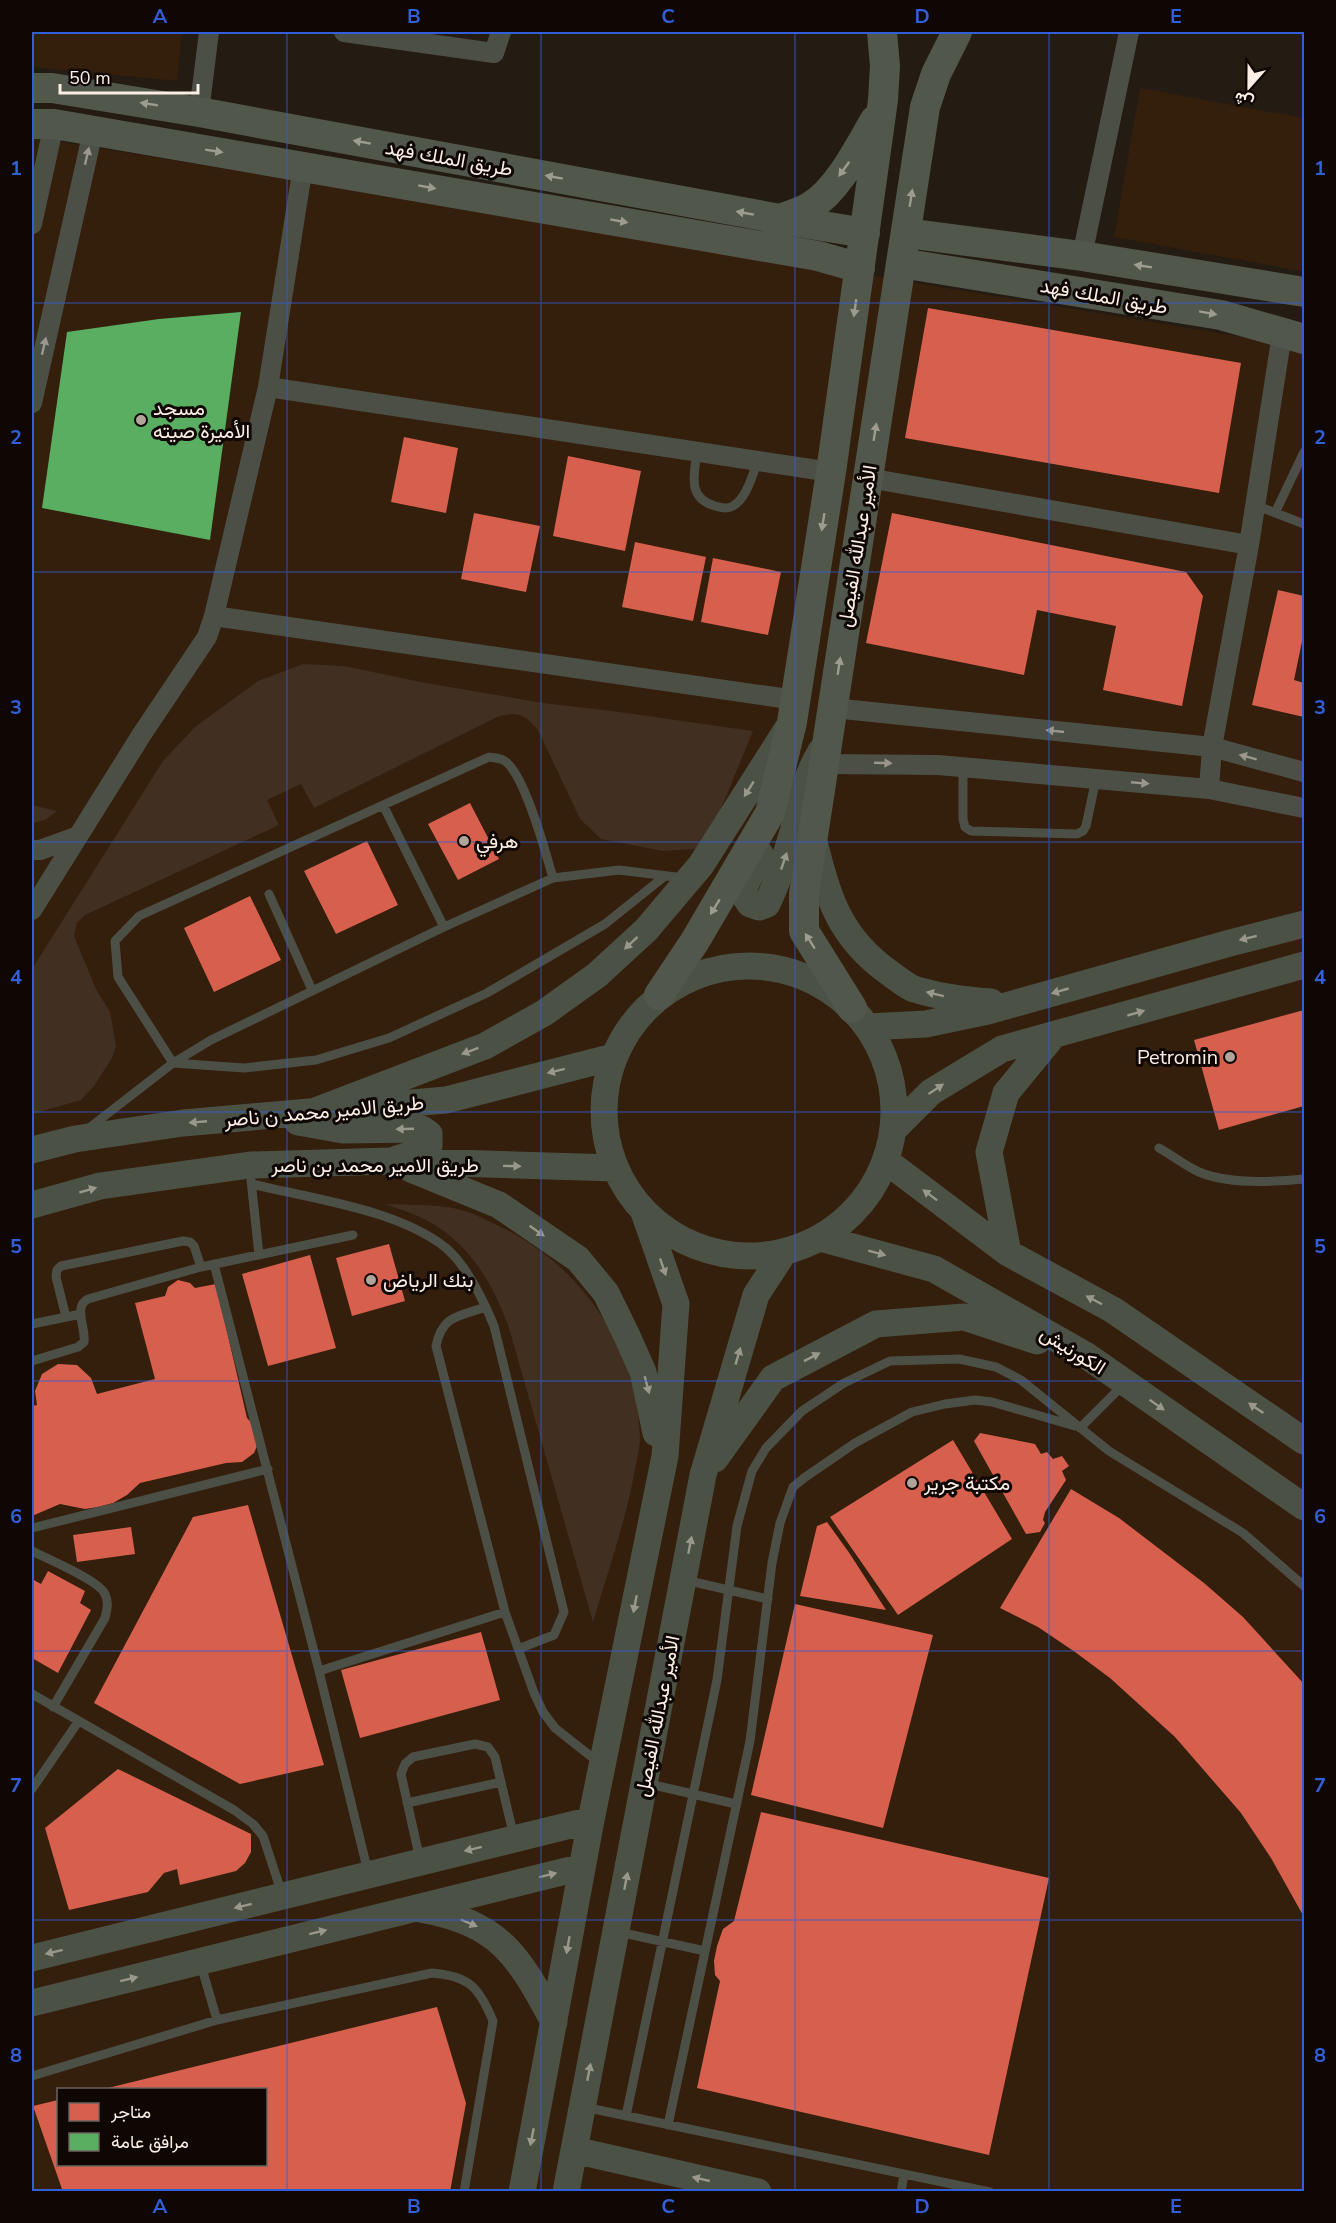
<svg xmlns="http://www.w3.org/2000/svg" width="1336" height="2223" font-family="'Nunito Sans',Vazirmatn,sans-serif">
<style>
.built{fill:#341e0c;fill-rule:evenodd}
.green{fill:#412f21}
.shops{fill:#d6604d}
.public{fill:#5aae61}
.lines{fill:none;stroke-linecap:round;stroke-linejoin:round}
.lane{stroke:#4c4f46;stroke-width:9}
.street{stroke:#4c4f46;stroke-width:20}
.secondary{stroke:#4b5145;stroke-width:27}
.primary{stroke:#51574b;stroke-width:30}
.oneway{fill:#9e9b90}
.oneway2{fill:#9b978d}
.oneway3{fill:#9a988d}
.grid{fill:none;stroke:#335ed9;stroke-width:1.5;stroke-opacity:0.55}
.poi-dot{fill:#b0a49b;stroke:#0f0703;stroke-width:2}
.labels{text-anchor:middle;stroke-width:6;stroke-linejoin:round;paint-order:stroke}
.street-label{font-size:20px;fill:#fbeee4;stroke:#0f0703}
.poi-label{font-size:20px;fill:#fbeee4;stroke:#0f0703;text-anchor:start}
.neatline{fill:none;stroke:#335ed9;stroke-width:2}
.grid-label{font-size:20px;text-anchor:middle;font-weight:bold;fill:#335ed9}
</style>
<rect width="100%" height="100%" fill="#241b13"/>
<path class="built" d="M32,32H182L177,81L32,67Z
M1140,88L1304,118V250L1301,271L1114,237Z
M32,137L1304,347V2191H32ZM58,2090H266V2164H58Z"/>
<path class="green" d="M303,664L344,666L426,683L543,703L612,711L753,731L706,845L694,849L663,851L601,839L580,819L538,730C523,713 518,712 497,717L314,808L301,784L267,800L279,825L85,915L77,923L74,936L96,989L110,1012L116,1046L112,1058L94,1086L81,1100L32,1114V969L163,761L195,727L258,681Z
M32,805L57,811L45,820L32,823Z
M385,1204C407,1205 431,1204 453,1208C470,1211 487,1220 503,1228C582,1267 637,1348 640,1437C640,1448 637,1459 635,1469C626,1521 608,1571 593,1622L509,1328C493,1284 471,1245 428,1221C415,1214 399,1209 385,1204Z"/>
<path class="shops" d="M928,308L1241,363L1219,493L905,438Z
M404,437L458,448L446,513L391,502Z
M568,456L641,471L625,551L553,536Z
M474,513L540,526L526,592L461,579Z
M892,513L1186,572L1203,596L1182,706L1103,690L1116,626L1037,610L1024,675L866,643Z
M635,542L706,557L693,621L622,607Z
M713,558L781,572L768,635L701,622Z
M1278,590L1304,596V632L1294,680L1304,683V717L1252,705Z
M470,803L499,859L458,880L428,824Z
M367,841L398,905L336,934L304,871Z
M250,896L281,960L214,992L184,928Z
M1304,1010V1106L1219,1130L1194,1040Z
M389,1244L405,1301L352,1316L336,1258Z
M310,1255L336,1348L268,1366L242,1274Z
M178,1280L190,1283L195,1288L216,1284L247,1418L253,1424L257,1446L254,1453L242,1462L226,1463L140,1483L127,1495L113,1503L98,1507L85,1509L60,1504L32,1516V1406L37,1405L35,1391L42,1374L58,1364L77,1365L91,1378L97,1394L155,1379L135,1303L165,1296L168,1287Z
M980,1433L1035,1444L1041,1454L1047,1452L1053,1459L1062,1456L1069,1466L1062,1471L1066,1480L1045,1512L1043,1520L1045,1523L1040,1532L1026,1534L974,1441Z
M953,1440L1012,1539L898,1615L830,1517Z
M1071,1489L1119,1518L1204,1583L1243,1617L1304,1684V1917L1271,1858L1241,1813L1175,1737L1110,1678L1075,1652L1038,1627L1000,1608Z
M248,1505L324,1765L240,1784L94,1703L193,1517Z
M827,1522L850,1554L886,1610L800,1596L817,1526Z
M131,1527L135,1554L77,1562L73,1535Z
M48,1571L85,1591L80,1603L91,1610L58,1673L32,1658V1579L41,1584Z
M795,1604L933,1635L883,1828L751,1795Z
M481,1632L500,1700L360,1738L341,1670Z
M118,1769L251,1834V1852L245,1863L236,1871L180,1885L177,1869L164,1873L148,1892L69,1910L45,1828Z
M761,1812L1049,1878L989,2155L697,2088L720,1981L715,1975L714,1961L717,1946L723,1929L734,1921Z
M437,2007L466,2103L450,2192H63L33,2106L58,2100V2164H266V2090L104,2089Z"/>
<path class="public" d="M241,312L210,540L42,508L67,332L159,319Z"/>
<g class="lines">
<path class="lane" d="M697,452C694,475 687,498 715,506C721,508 728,509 733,506C747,498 752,475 758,461
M1255,505L1304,524
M1275,513L1304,452
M963,767V819L965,827L971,831L1077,834L1083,831L1086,826L1096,779
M383,805L444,927
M553,878C546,854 524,770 503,760C499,758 493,758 489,757L139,916L115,941L118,977L173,1063L244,1068L316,1060L389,1038L487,993L605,924L665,876
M269,894L312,990
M89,1128L173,1063L211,1040L444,927L553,878L619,870L684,878
M1159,1148C1172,1155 1185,1166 1199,1172C1227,1184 1274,1182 1304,1179
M251,1180L259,1255
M252,1184C312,1199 397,1209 446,1248C468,1267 483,1299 494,1326L564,1612L554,1635L518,1649
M214,1264L319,1671L368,1872
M486,1307C460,1316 442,1315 436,1346L505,1612L534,1693L543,1712L555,1728L598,1762
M66,1317L56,1277L57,1270L61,1266L183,1241L190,1242L194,1246L201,1267
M32,1324L81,1314
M32,1361L78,1347L84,1342C86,1328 73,1306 88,1299L201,1267L353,1235
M1080,1428L1123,1385
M32,1528L268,1469
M32,1551C47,1559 99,1580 105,1594C109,1602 107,1610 105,1618L53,1707
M685,1580L768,1599
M319,1671L505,1612
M32,1694L234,1810L253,1824L263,1836L282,1894
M645,1783L736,1804
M32,1789L78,1722
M407,1803L501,1782
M420,1860L401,1774L405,1764L413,1757L475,1744L488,1747L495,1757L514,1837
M619,1932L705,1951
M201,1965L217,2020
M32,2076L217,2020L432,1973C469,1976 479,1987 493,2021L464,2192
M584,2107L990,2192
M626,2116L717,1680L737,1526L752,1471L766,1448L802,1411L844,1383L890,1361L959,1359L996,1367L1021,1380L1109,1451L1243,1533L1304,1586
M668,2125L750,1741L772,1563L780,1523L793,1487L804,1478L855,1443L912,1412L945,1404L975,1400L992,1402L1075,1426
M901,2192L904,2174"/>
<path class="street" d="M344,32L494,53L501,32
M199,112L209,32
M32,224L54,124
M1082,256L1129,32
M268,387L831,472
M32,403L93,131
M868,478L1249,545
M214,616L795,700
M833,708L1212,747L1304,772
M825,764L938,765L1209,789L1304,808
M1209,789L1212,747L1249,545L1282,334
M32,850H40L76,837
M32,910L142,734L207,637L214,616L268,387L303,166"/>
<path class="secondary" d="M813,838C828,897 838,937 891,974C898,979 906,986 914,989C939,997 965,1000 991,1002
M760,854L742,892L750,904L759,907L767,904C779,879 787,852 795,825C802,797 806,776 821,751
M604 1111a145 145 0 1 1 290 0a145 145 0 1 1-290 0Z
M868,1027L926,1024L988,1011L1230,943L1304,924
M315,1111L485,1046L544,1013L597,975L646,930L701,865L786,731
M298,1122L343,1130L422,1129L429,1134V1145L423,1151L397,1159
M894,1129L931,1092L1002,1049L1304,965
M32,1150L75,1139L183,1123L446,1100L613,1057
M886,1161L1008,1253L1113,1310L1304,1441
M411,1169L499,1205L578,1259L606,1293L627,1336L643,1372L656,1433
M32,1205L100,1186L250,1165L390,1161L615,1168
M820,1238L934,1269L1087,1356L1304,1507
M1008,1253L989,1152L1006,1093L1053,1036
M715,1459L773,1378L876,1324L964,1317L1037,1341
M420,1909C500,1923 518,1955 554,2022
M32,1958L591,1820
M32,2003L582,1867
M574,2150L758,2192
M522,2192L591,1820L665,1456L676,1304L644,1212
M566,2192L703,1475L756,1295L784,1252"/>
<path class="primary" d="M32,88H52L199,112L780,219L865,233
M32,124H54L818,256L860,268
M780,219C790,215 802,212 811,206C838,190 859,147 875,120
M906,233L1082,256L1304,292
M901,263L1221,315L1304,339
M659,995L695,941L770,813L792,722L831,472L883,100L885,66L882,32
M852,1008L804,931V894L925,107L936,74L957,32"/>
</g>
<defs><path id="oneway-solid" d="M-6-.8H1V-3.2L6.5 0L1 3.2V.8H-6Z" transform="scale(1.5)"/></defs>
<g class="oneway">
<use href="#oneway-solid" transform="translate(149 104) rotate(-171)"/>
<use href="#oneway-solid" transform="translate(362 142) rotate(-170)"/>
<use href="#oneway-solid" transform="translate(214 151) rotate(9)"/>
<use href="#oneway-solid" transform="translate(844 169) rotate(126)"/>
<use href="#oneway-solid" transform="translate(554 177) rotate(-170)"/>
<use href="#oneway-solid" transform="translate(427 187) rotate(10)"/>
<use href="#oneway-solid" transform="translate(911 198) rotate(-81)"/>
<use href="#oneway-solid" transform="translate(745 213) rotate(-170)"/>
<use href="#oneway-solid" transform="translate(619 221) rotate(10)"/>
<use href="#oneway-solid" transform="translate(1143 266) rotate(-171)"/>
<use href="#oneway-solid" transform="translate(855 308) rotate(98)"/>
<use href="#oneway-solid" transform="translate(1208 313) rotate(10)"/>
<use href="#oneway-solid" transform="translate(875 432) rotate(-81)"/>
<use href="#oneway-solid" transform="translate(823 522) rotate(99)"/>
<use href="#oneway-solid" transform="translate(839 666) rotate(-81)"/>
<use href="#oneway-solid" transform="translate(715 907) rotate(121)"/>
<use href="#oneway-solid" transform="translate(810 941) rotate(-122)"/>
</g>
<g class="oneway2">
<use href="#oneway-solid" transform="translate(87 156) rotate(-77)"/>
<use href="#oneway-solid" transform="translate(44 346) rotate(-77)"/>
<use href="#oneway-solid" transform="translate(1055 731) rotate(-174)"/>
<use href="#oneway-solid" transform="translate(1248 757) rotate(-165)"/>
<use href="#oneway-solid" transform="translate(883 763) rotate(2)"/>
<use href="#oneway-solid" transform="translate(1140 783) rotate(5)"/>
</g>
<g class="oneway3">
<use href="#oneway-solid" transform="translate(749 789) rotate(122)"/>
<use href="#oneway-solid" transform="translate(784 861) rotate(-71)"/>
<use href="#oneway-solid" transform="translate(1248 938) rotate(166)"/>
<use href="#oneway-solid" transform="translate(631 943) rotate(137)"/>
<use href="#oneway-solid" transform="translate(1060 991) rotate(164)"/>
<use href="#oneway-solid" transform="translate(935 994) rotate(-166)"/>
<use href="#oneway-solid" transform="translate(1136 1013) rotate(-16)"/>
<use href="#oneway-solid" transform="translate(470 1051) rotate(159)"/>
<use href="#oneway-solid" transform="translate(556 1071) rotate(166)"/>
<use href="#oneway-solid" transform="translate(936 1089) rotate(-34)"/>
<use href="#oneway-solid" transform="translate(198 1122) rotate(175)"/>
<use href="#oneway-solid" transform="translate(405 1129) rotate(178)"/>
<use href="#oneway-solid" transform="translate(512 1166) rotate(1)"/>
<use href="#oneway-solid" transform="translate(88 1190) rotate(-16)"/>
<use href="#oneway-solid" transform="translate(930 1195) rotate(-143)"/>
<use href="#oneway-solid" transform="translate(537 1231) rotate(35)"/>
<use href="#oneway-solid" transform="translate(877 1253) rotate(15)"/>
<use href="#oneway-solid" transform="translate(663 1267) rotate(71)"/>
<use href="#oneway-solid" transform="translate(1094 1300) rotate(-152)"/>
<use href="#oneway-solid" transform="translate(738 1356) rotate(-74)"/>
<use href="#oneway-solid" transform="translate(812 1357) rotate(-27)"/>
<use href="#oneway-solid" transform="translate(647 1385) rotate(75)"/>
<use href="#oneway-solid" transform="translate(1157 1405) rotate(35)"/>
<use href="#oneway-solid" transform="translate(1256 1408) rotate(-146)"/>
<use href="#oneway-solid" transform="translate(690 1545) rotate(-79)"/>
<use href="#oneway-solid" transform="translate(635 1604) rotate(101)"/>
<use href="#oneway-solid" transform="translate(473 1849) rotate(166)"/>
<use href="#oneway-solid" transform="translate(548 1875) rotate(-14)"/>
<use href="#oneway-solid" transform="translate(626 1881) rotate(-79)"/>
<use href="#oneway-solid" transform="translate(243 1906) rotate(166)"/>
<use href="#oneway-solid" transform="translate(469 1923) rotate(23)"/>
<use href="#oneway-solid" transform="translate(318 1932) rotate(-14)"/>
<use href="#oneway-solid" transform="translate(568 1945) rotate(100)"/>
<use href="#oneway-solid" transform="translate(54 1952) rotate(166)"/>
<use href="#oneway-solid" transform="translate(129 1979) rotate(-14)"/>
<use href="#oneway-solid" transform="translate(589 2072) rotate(-79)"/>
<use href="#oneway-solid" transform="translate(532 2137) rotate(101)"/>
<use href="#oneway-solid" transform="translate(701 2179) rotate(-167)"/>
</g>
<path class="grid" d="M287,32V2192M541,32V2192M795,32V2192M1049,32V2192M32,303H1304M32,572H1304M32,842H1304M32,1112H1304M32,1381H1304M32,1651H1304M32,1920H1304"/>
<g class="poi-dot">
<circle cx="141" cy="420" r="6"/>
<circle cx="464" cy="841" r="6"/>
<circle cx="1230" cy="1057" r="6"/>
<circle cx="371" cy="1280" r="6"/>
<circle cx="912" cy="1483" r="6"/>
</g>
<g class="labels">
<g class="street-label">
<text transform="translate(449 158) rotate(10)" y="7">طريق الملك فهد</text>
<text transform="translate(1104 296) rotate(10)" y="7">طريق الملك فهد</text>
<text transform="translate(857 546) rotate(-81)" y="7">الأمير عبدالله الفيصل</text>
<text transform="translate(324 1111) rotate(-5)" y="7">طريق الامير محمد ن ناصر</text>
<text x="375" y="1172">طريق الامير محمد بن ناصر</text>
<text transform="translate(1073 1350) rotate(32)" y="7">الكورنيش</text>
<text transform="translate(657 1716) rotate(-79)" y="7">الأمير عبدالله الفيصل</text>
</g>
<g class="poi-label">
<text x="153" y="415">مسجد<tspan x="153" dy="23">الأميرة صيته</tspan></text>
<text x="476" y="848">هرفي</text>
<text x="1218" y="1064" text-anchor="end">Petromin</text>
<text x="383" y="1287">بنك الرياض</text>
<text x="924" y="1490">مكتبة جرير</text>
</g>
</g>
<rect width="1336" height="2223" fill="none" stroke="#0f0703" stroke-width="66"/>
<rect x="57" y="2088" width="210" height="78" fill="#0f0703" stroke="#6d635d" stroke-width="1.5"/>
<rect x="69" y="2103" width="30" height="18" fill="#d6604d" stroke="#6d635d" stroke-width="1.5"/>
<text x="111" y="2118" font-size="18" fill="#fbeee4">متاجر</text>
<rect x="69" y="2133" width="30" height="18" fill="#5aae61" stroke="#6d635d" stroke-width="1.5"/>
<text x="111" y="2148" font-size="18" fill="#fbeee4">مرافق عامة</text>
<g transform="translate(1249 87) rotate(201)" stroke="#0f0703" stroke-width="4.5" paint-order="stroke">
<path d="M0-4.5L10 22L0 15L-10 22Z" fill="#fbeee4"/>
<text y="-9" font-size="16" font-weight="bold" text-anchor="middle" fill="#fbeee4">ش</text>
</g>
<path d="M60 84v9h138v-9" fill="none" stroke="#fbeee4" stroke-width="3"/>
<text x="69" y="84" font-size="18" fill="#fbeee4" stroke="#0f0703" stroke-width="4.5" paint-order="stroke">50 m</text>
<rect x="33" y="33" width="1270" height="2157" class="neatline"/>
<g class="grid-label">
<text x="160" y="23">A</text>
<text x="414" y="23">B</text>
<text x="668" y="23">C</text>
<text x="922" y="23">D</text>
<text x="1176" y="23">E</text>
<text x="16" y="175">1</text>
<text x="1320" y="175">1</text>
<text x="16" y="444">2</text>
<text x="1320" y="444">2</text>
<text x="16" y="714">3</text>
<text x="1320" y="714">3</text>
<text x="16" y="984">4</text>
<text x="1320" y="984">4</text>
<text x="16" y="1253">5</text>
<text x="1320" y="1253">5</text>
<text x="16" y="1523">6</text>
<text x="1320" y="1523">6</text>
<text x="16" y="1792">7</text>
<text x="1320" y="1792">7</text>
<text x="16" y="2062">8</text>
<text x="1320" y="2062">8</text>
<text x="160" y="2213">A</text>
<text x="414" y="2213">B</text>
<text x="668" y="2213">C</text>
<text x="922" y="2213">D</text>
<text x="1176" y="2213">E</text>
</g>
</svg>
